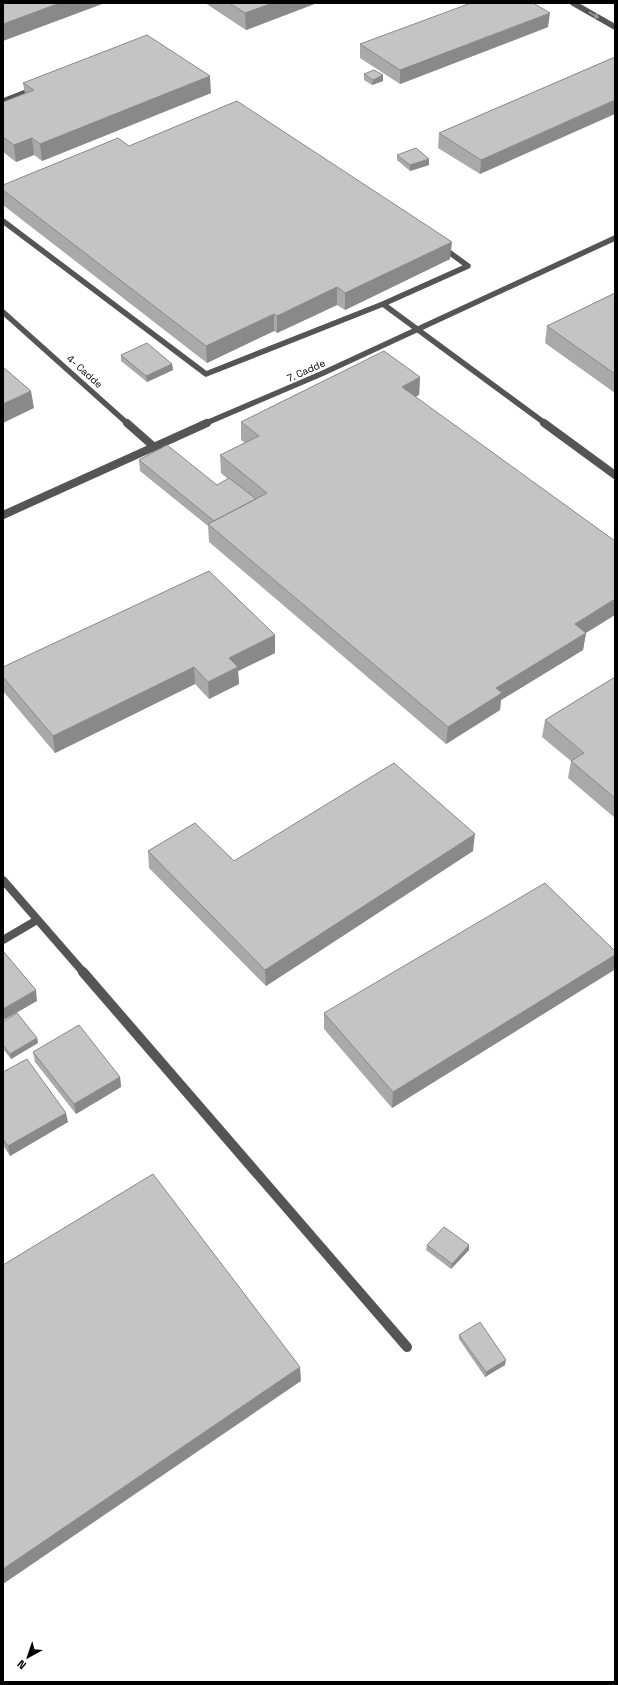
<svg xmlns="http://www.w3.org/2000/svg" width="618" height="1685" font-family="'Space Grotesk',sans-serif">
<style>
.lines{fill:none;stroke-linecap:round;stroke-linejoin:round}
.lane-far2{stroke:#555;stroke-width:5.5}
.lane-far1{stroke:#555;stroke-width:8}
.lane{stroke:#555;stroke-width:10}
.wall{fill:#a9a9a9}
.shaded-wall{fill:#898989}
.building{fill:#c4c4c4;stroke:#898989}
.oneway{fill:#999}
.labels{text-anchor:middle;stroke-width:4;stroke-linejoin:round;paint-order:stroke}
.far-street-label{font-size:10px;fill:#000;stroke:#fff}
</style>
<rect width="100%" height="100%" fill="#fff"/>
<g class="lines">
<path class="lane-far2" d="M573,3L615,27
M3,101L34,89
M3,221L206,374L383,304
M442,247L468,266L383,304L546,424
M3,312L128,424
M204,424L321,374L615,238"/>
<path class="lane-far1" d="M127,423L153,446
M544,423L615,475
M3,515L207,423
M3,880L84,973
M3,940L37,920"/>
<path class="lane" d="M83,972L407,1347"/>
</g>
<path class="wall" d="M205,3H317L246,30Z
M548,27L400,84L360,58V44Z
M615,57L480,174L438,148L439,133Z
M364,74L383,75V81L372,85L364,80Z
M23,83L211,93L42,161L34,155L16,162L3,152V102L25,94Z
M129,146L450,259L345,310L337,305L277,333L274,331L207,363L3,205V185Z
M397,155L429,159V165L410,171L397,160Z
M615,293V393L545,343L547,326Z
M121,355L172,364L173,370L147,382L121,361Z
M420,377L419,395L415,397L586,633L583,650L501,700L500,710L446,744L209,542L208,526L140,471L139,460L217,485L228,479L221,473L220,455L245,443L241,440V422Z
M275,653L238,671L239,684L209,699L195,684L55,753L3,691V667Z
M615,677V818L568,778L571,761L542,737L545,720Z
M148,851L234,861L473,851L266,986L149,868Z
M615,951V964L614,970L392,1108L324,1029V1013Z
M3,1022L37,1038L38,1043L11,1059L3,1049Z
M33,1052L120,1077L121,1087L76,1114L35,1062Z
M3,1072L68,1122L10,1156L3,1145Z
M427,1245L469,1250L451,1269L426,1250Z
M459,1335L505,1365L485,1377L459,1339Z"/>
<path class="shaded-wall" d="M60,3H105L3,41V24Z
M273,3H317L246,30L245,13Z
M550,13L548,27L400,84V70Z
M383,75V81L372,85L373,80Z
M210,76L211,93L42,161L40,144Z
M615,100V114L480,174L481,160Z
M32,138L34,155L16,162L14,145Z
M429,159V165L410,171V165Z
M452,242L450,259L345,310V293Z
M337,287V305L277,333V316Z
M274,314V331L207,363L206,346Z
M172,364L173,370L147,382L146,376Z
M420,377L419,395L401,404L402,387Z
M31,391L34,408L3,423V404Z
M615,599V615L586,633L583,650L501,700L500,710L446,744L448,727L575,624Z
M275,635V653L238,671L239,684L209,699L208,682L229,658Z
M194,667L195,684L55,753L53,736Z
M475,834L473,851L266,986L265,970Z
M615,955V964L614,970L392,1108L393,1092Z
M36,990L37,1001L4,1020L3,1016V1009Z
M37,1038L38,1043L11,1059L10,1054Z
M120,1077L121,1087L76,1114L74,1104Z
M66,1113L68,1122L10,1156L8,1146Z
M469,1245V1250L451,1269L452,1264Z
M506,1360L505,1365L485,1377L486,1372Z
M300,1367L301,1381L3,1584V1569Z"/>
<path class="building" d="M3,3H60L3,24Z
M229,3H273L245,13Z
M471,3H533L550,13L400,70L360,44Z
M147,35L210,76L40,144L32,138L14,145L3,137V102L34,90L23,83Z
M615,57V100L481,160L439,133Z
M374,70L383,75L373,80L364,74Z
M237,101L452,242L345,293L337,287L277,316L274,314L206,346L3,190V185L118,138L129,146Z
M416,148L429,159L410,165L397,155Z
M615,293V374L547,326Z
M147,343L172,364L146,376L121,355Z
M384,351L420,377L402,387L615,541V599L575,624L586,633L496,688L502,693L448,727L208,524L267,493L220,455L259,436L241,422Z
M3,367L31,391L3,404Z
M167,445L217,485L229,478L256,499L214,521L139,460Z
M209,571L275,635L229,658L238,667L208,682L194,667L53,736L3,677V667Z
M615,677V798L571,761L584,753L545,720Z
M394,763L475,834L265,970L148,851L195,823L234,861Z
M545,883L615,951V955L393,1092L324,1013Z
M3,951L36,990L3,1009Z
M17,1013L37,1038L10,1054L3,1045V1022Z
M79,1025L120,1077L74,1104L33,1052Z
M27,1059L66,1113L8,1146L3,1139V1072Z
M153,1174L300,1367L3,1569V1265Z
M444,1227L469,1245L452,1264L427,1245Z
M480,1322L506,1360L486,1372L459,1335Z"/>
<defs><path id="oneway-solid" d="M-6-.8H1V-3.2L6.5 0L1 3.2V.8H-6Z"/></defs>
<use class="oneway" href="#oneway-solid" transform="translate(594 15) rotate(30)"/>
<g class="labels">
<g class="far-street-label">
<text transform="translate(306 370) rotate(-24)" y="4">7. Cadde</text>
<text transform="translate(85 371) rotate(42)" y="4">4- Cadde</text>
</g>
</g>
<rect width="618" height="1685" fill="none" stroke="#000000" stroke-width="8"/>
<g transform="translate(28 1657) rotate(220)" stroke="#ffffff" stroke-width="3" paint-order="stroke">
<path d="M0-3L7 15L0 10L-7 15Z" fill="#000000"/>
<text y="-6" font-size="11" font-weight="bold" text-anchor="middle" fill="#000000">N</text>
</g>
</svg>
